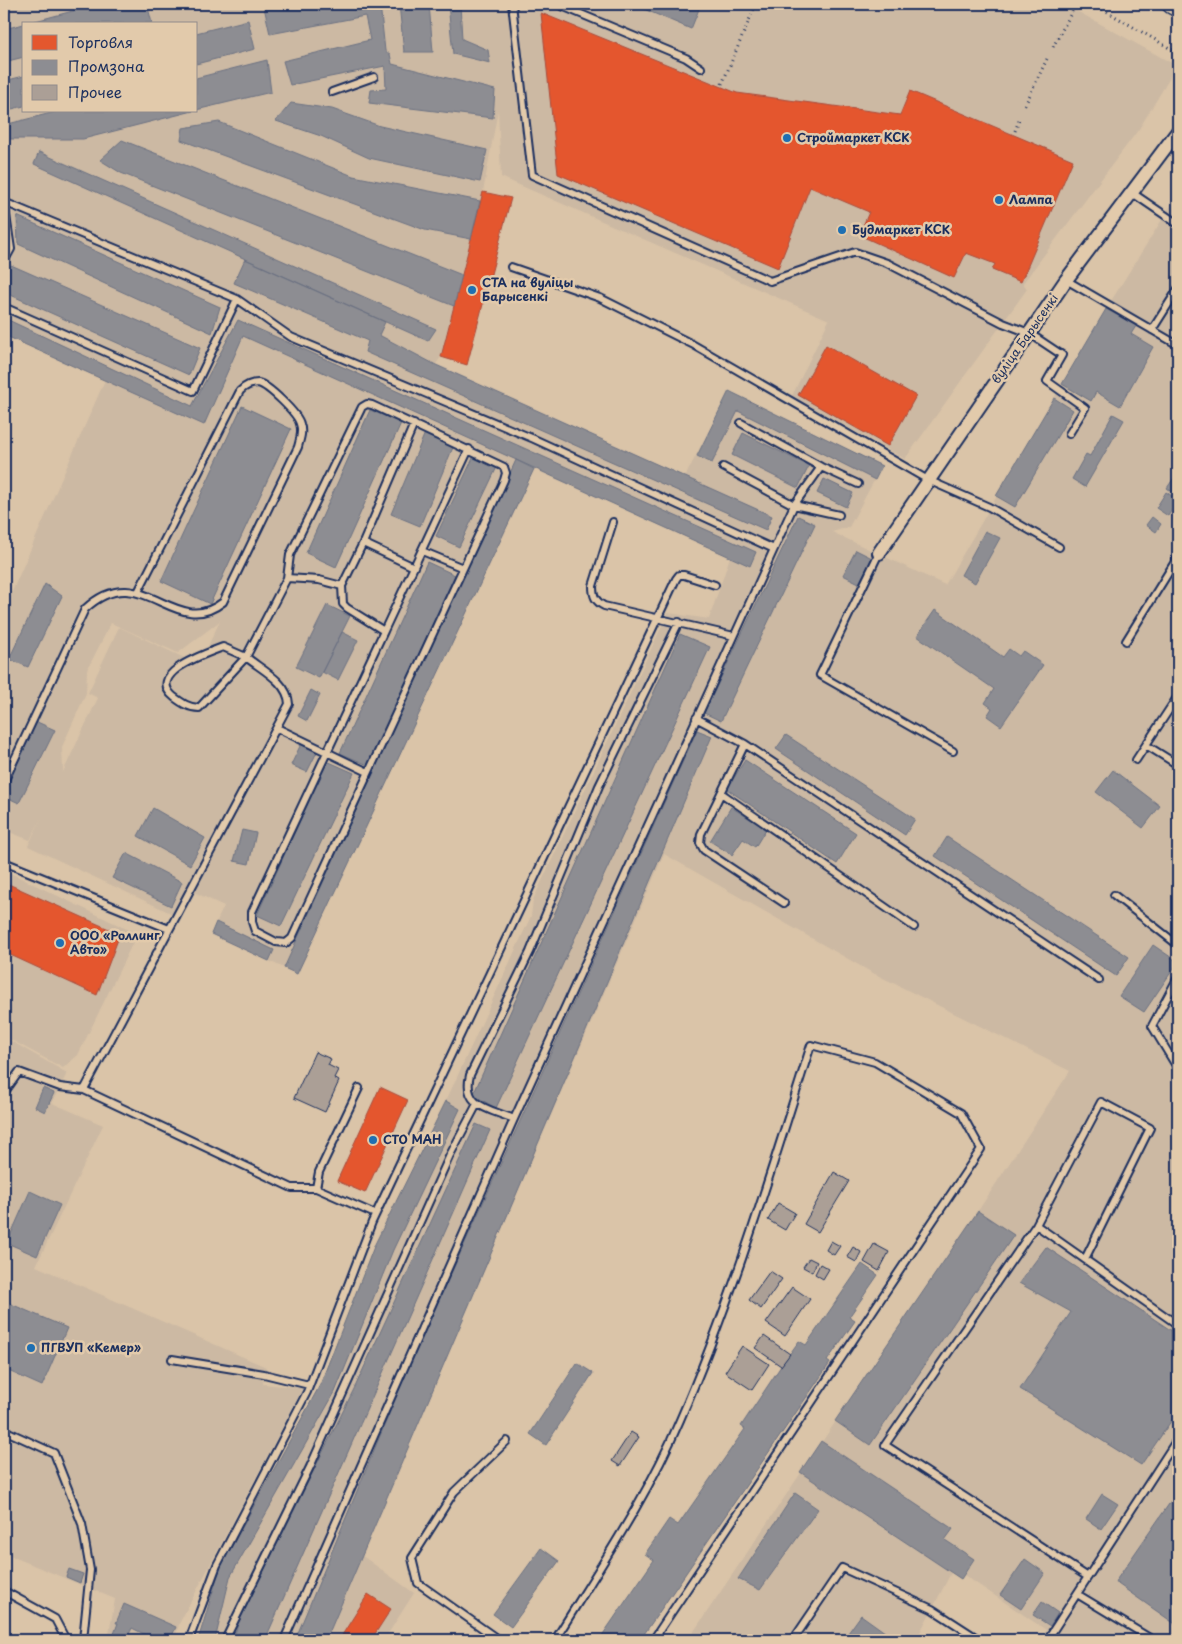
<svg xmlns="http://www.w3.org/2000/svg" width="1182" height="1644" font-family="'Playpen Sans',sans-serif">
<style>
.built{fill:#ccb9a3;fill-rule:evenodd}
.shops{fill:#e4572e;stroke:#a84b3c}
.industry{fill:#8d8d92;stroke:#6b7182}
.building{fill:#ab9f96;stroke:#1b2f5e}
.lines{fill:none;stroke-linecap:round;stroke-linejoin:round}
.service-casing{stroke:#1b2f5e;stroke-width:10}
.minor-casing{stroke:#1b2f5e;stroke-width:16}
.secondary-casing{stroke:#1b2f5e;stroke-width:21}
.path{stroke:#1b2f5e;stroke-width:3;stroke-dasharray:1 4;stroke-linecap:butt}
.service{stroke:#e2caab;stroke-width:6}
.minor{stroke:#e2caab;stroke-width:12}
.secondary{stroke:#e2caab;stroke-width:18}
.poi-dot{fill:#1f6fb2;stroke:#e2caab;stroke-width:2}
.labels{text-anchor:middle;stroke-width:5;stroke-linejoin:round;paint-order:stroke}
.poi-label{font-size:12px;font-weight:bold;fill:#1b2f5e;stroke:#e2caab;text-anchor:start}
.street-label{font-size:12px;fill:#1b2f5e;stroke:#e2caab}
</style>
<rect width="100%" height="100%" fill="#dac4a8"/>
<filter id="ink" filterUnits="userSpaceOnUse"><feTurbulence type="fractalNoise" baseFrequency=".02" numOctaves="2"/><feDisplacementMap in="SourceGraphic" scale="10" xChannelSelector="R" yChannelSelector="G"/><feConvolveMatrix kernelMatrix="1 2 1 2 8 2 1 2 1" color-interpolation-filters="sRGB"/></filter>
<g filter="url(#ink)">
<path class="built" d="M4,4H1064L1177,66L1139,129L1023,283L1027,289L905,459L792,396L829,320L501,177L498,110L483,192L441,357L436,364L685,477L729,391L882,466L849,527L832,532L945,585L1106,309L1178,194V1640H1061L964,1575L961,1579L951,1573L916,1640H688L978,1211L1070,1071L871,972L664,854L361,1555L414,1593L384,1640H198L220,1568L320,1385L375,1244L446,1101L531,916L533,900L668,613L709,619L730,557L534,469L297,974L211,934L224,906L187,889L175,915L28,846L41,819L30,840L4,830V610L105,380L4,335ZM24,24H196V111H24ZM220,621L199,665L119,627L88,693L98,698L63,772L62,747L86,693L87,670L111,623L178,653Z
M4,870L137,934L78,1055L63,1068L4,1036Z
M4,1037L67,1073L52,1103L103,1125L36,1266L266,1367L263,1384L303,1388L179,1624L175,1640H108L115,1599L4,1553Z"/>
<path class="shops" d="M541,13L737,93L900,115L910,91L1073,160L1021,282L992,270L995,264L966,253L954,278L859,235L869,212L810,187L778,268L558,174Z
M483,192L511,198L467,365L441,357Z
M826,345L916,396L888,446L798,395Z
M4,882L120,934L97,995L4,952Z
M380,1087L408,1100L365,1193L337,1181Z
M368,1594L391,1609L371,1640H339Z"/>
<path class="industry" d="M99,4H147L152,23L24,24Z
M279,4H380L385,51L390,54L392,64L495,90L493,118L369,103L371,90L386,89L385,66L290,85L283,61L370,40L365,16L270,34L264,7Z
M399,4H429L433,52H404Z
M448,4H460L462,39L488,50L490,63L453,54Z
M632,4H701L691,29Z
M248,20L255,49L196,64V33Z
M24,24V57L4,62V29Z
M267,60L271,92L196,110V78Z
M24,76V106L4,111V81Z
M291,103L332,109L380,126L487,150L480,182L369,158L321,136L276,121Z
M59,111H193L83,139H4V125Z
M219,122L353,176L480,201L471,239L425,230L181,140L183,128Z
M122,140L462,275L454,306L121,173L100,160Z
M39,152L436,329L428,341L34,164Z
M17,216L220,307L212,333L18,244Z
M245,259L385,322L379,335L436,365L772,516L766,530L365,352L368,341L234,283Z
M11,265L200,348L189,375L4,292V280Z
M1106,309L1136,326L1131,334L1153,347L1120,406L1096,392L1091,401L1062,384Z
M4,318L192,406L238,320L756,552L750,566L243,336L204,425L4,335Z
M729,391L882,466L875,480L738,411L712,463L697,456Z
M1054,398L1073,410L1015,507L996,496Z
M242,406L291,429L210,604L161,581Z
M370,410L401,423L336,567L306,553Z
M1113,414L1124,420L1085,487L1072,479L1086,454L1090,456Z
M425,433L454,445L420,526L391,514Z
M743,433L809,466L798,488L732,455Z
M474,456L497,467L459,547L436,536Z
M516,460L534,469L297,974L284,968Z
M1178,472V496L1167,488Z
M824,479L853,493L846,507L817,493Z
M1166,492L1178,500L1168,516L1156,508Z
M798,516L815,524L721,721L704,713Z
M1152,517L1161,524L1156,532L1146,525Z
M985,531L1000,538L975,583L961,575Z
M856,550L872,558L859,583L843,575Z
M427,562L455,575L368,765L340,753Z
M45,584L62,596L28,667L9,659Z
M327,605L350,616L319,678L296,667Z
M935,610L1003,657L1009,649L1019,656L1023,651L1043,665L1001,726L987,716L992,708L985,703L994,689L917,636Z
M342,632L358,640L338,680L322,672Z
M680,634L710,647L496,1108L473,1095Z
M311,690L320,695L307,721L298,716Z
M35,721L55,730L19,803L4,796V790Z
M697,730L712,736L326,1640H295L407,1371Z
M786,735L915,819L905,835L776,749Z
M301,744L317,752L307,772L291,765Z
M745,760L856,833L837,864L727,789Z
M327,761L354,773L281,926L257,915Z
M1113,770L1160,806L1143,828L1096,792Z
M731,807L766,829L755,847L743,839L732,855L710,841Z
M153,808L205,838L190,865L138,836Z
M242,830L256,833L249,864L234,861Z
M947,837L1129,957L1116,976L935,856Z
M126,853L182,882L171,906L112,878Z
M216,922L274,950L269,961L211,934Z
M1153,945L1178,962L1144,1012L1119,996Z
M43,1088L54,1093L45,1112L35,1107Z
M446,1101L460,1109L393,1250L335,1392L230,1577L215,1640H198L220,1568L320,1385L375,1244Z
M476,1124L490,1130L265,1640H233L239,1621L356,1385Z
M30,1191L60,1205L37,1256L7,1243Z
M978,1211L1014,1235L870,1445L835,1421Z
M1046,1247L1178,1335V1411L1141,1465L1020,1389L1071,1312L1019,1283Z
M862,1264L878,1275L849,1317L855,1321L827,1361L830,1363L640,1640H599L654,1560L645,1554L669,1519L678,1525L745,1429L741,1426L781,1366L799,1341L806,1345Z
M4,1301L67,1328L42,1386L4,1369Z
M577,1363L593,1373L546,1445L530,1434Z
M821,1441L953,1529L945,1540L974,1559L961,1579L800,1472Z
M1178,1491V1626L1115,1582Z
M795,1493L818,1509L760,1590L738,1579Z
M1102,1494L1118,1504L1101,1529L1086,1519Z
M541,1548L559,1561L511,1627L493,1614Z
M1025,1559L1045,1573L1021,1609L1000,1595Z
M69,1569L83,1574L80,1583L66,1577Z
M1042,1602L1058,1613L1050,1626L1033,1615Z
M124,1604L176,1627L170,1640H151L145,1638L146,1635L132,1628L126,1640H115L117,1635L114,1634L118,1623H116Z
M861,1615L896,1640H843Z"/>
<path class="building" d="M315,1052L331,1059L328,1065L338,1070L334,1078L339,1081L325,1112L294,1098Z
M834,1172L849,1181L818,1232L804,1224Z
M778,1203L795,1213L785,1230L768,1220Z
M831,1241L840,1246L834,1255L826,1250Z
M874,1244L889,1252L879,1271L864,1262Z
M853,1247L861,1252L856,1262L847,1257Z
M809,1258L817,1262L812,1272L803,1267Z
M820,1264L829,1269L823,1279L815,1274Z
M770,1271L782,1279L761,1309L749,1300Z
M792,1287L810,1299L785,1336L766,1323Z
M764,1336L790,1354L781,1366L755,1348Z
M742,1346L769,1364L752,1390L725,1372Z
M631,1432L639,1437L620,1466L612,1461Z"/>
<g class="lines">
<g class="service-casing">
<path id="service" d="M512,4L532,175L770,281L855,252L887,263L1003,323L1029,333L1062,355L1047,381L1085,408L1069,434
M557,4L686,58L701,68
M332,92L374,77
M1131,192L1178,224
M4,262L11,249L4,202L237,299L291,337L534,439L774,549L514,1119L284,1640
M511,267L600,298L692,344L928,480L989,507L1059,547
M1066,280L1178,345
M4,307L193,391L237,299
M1152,330L1178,289
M741,423L821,467L858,484
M414,424L363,543L414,567
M723,467L794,505L839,515
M613,522L593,586C593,596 595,601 604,606L734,636
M774,549L794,505L821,467
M422,551L463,568
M879,553L820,675L953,751
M342,586L363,543
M384,631L469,449
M1126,641L1178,557
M223,647L246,657L199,708C189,708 182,703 174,697C145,673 208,653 223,647Z
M696,718L745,744L1099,980
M277,728L368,772
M745,744L701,834L700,843L704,850L784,903
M1146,745L1178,765
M1136,760L1178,696
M4,782L85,609C142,556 174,641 223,602L298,447C300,439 303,432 300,424C298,414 268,385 258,383C250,383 245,386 240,391L138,592
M721,793L914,927
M4,862L169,929
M1114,895L1178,945
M1178,977L1152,1026L1178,1069
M359,1088L319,1172L316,1188L375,1214
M84,1090L289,704C288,682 262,670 246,657L287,578L290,555L362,407L367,404L372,405L504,467L506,473L504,480L292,938L286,943L276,942L255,931L252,922V912L384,631L347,608L343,604L342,586L319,580L287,578
M4,1093L19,1072L60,1087L84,1090L292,1188H316
M514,1119C490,1109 462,1107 470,1075L530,952L599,786L679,622
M1036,1225L1178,1325
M1085,1259L1150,1128L1101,1102L1036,1225L885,1445L1088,1577
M172,1359L264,1374L309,1385
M4,1430L54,1453L82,1524L90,1570L83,1640
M4,1591L55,1619L66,1640
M1077,1594L1153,1640
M189,1640L217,1565L307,1392L372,1222L676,579L679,575H684L715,585
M225,1640L310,1467L450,1155L477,1104
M499,1640L418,1583L412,1558L454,1492L507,1441
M555,1640C599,1568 647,1498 680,1420C733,1298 771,1171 811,1045L875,1062L961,1113L981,1149L653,1640
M793,1640L842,1568L932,1609L980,1640
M1047,1640L1178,1438"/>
</g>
<g class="minor-casing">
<path id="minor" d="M879,553L1066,280L1178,131"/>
</g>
<g class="secondary-casing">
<path id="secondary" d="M1171,4L1178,8"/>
</g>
<path class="path" d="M1094,4L1178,53
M1053,47L1076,4
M722,84L756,4
M1025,105L1047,59
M1015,131L1020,118"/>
<use href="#service" class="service"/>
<use href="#minor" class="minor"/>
<use href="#secondary" class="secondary"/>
</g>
</g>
<g class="poi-dot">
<circle cx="787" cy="138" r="5"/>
<circle cx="999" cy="200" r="5"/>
<circle cx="842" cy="230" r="5"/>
<circle cx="472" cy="290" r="5"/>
<circle cx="60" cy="943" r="5"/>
<circle cx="373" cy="1140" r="5"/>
<circle cx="31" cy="1348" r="5"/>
</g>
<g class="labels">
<g class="poi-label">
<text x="797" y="142">Строймаркет КСК</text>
<text x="1009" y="204">Лампа</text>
<text x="852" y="234">Будмаркет КСК</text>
<text x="482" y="287">СТА на вуліцы<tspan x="482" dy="14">Барысенкі</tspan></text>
<text x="70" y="940">ООО «Роллинг<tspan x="70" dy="14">Авто»</tspan></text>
<text x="383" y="1144">СТО МАН</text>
<text x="41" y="1352">ПГВУП «Кемер»</text>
</g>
<g class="street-label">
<text transform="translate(1025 339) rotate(-55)" y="4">вуліца Барысенкі</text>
</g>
</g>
<rect width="1182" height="1644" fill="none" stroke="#e2caab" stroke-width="20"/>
<rect x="10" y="10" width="1162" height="1624" fill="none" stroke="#1b2f5e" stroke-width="2" filter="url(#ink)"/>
<rect x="22" y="22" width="175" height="90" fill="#e2caab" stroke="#928c8c"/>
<rect x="32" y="35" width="25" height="15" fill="#e4572e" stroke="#928c8c"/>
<text x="68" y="48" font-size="15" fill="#1b2f5e">Торговля</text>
<rect x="32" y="60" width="25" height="15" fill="#8d8d92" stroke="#928c8c"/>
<text x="68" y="72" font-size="15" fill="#1b2f5e">Промзона</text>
<rect x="32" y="85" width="25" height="15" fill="#ab9f96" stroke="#928c8c"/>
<text x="68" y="98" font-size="15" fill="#1b2f5e">Прочее</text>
</svg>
